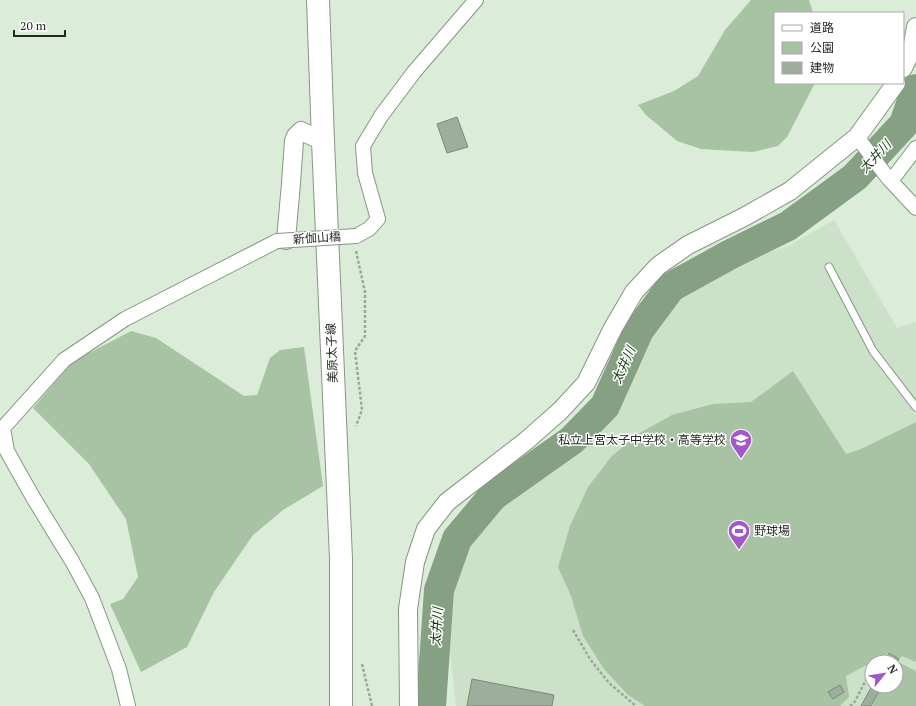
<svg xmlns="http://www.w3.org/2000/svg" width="916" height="706" font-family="'PT Serif','Noto Sans JP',serif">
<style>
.built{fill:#cbe1c8;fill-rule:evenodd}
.green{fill:#a8c2a4}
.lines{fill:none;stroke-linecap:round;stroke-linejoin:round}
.river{stroke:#85a082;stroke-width:30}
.building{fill:#9eae9c;stroke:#7a8978}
.service-casing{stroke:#869684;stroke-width:9}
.minor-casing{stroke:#869684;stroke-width:16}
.tertiary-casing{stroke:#869684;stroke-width:20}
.primary-casing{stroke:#869684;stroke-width:24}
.path{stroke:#9ba899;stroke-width:2.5;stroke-dasharray:3 2;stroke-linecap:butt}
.service{stroke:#fff;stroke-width:7}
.minor{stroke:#fff;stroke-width:14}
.tertiary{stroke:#fff;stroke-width:18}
.primary{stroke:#fff;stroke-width:22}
.minor-bridge-casing{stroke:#869684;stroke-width:16;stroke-linecap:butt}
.minor-bridge{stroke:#fff;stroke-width:14}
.labels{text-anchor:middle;stroke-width:3;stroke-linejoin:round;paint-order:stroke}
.street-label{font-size:12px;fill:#232922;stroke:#fff}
.poi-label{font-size:12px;fill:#232922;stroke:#fff;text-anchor:end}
.water-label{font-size:13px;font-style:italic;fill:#133a0f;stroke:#fff}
</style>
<rect width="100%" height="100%" fill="#dbecd9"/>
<path class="built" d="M834,220L897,328L916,322V706H456L447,622L449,598L455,569L463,550L479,529L504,504L581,448L601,427L637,369L657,326L679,300L701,282L739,264L790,245ZM872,662H896V686H872Z"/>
<path class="green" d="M751,0H809L813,13H775V83H815L787,137L778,146L753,152L701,149L677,141L646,115L638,105L674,91L698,76L725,30Z
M131,331L156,338L244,396L257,395L270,358L280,350L304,347L323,486L283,510L253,535L214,592L187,647L141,672L110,604L123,599L138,577L126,519L89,464L33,408L72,362Z
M793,371L846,454L861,449L916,422V662L902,656L899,659L889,653L846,676L849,697L840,706H645L628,695L604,669L583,636L571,596L558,567L570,526L588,487L611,457L638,434L672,415L713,404L751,402Z
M898,662L916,671V706H872L882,686H896V664Z"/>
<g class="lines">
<path class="river" d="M431,706L439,590L457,539L493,496L572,440L605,406L639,330L671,287L729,255L788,226L855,177L904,124L916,89"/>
</g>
<path class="building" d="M457,117L468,147L447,153L437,124Z
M889,653L899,659L896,664V662H884Z
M472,679L554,695L552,706H467Z
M840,685L844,692L833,699L828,692Z
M872,686H882L871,706H861Z"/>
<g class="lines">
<g class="service-casing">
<path id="service" d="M829,267L873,351L916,407"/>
</g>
<g class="minor-casing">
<path id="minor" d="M857,137L888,178L916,208
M891,181L916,148
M356,236L369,229L378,219L365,173L363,146L381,116L414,72L476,0
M128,706L119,669L92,598L72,561L34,499L17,469L7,451L3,428L64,360L125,319L277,241"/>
</g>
<g class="tertiary-casing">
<path id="tertiary" d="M903,68L912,49L916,27
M286,240L291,183L294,141L296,136L301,131L323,141
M409,706L408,609L415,562L426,529L447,502L526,441L560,411L586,383L613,328L634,292L658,266L688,245L744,217L790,191L857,137L896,83"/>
</g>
<g class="primary-casing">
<path id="primary" d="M318,0L323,141L341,559V706"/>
</g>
<path class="path" d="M356,251L365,292V336L355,351L362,410L356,426
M573,630L590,659L609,683L636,706
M362,664L372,706
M850,706L854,703L869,674L872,672"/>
<use href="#service" class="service"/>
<use href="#minor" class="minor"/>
<use href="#tertiary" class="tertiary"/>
<use href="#primary" class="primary"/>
<g class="minor-bridge-casing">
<path id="minor-bridge" d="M277,241L356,236"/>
</g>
<use href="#minor-bridge" class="minor-bridge"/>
</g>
<defs>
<g id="school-pin" transform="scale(1.15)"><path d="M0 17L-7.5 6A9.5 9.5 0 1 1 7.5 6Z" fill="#a358ca" stroke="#fff"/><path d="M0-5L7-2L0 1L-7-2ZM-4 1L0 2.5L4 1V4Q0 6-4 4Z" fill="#fff"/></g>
<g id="stadium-pin" transform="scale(1.15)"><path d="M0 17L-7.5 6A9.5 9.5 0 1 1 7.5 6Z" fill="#a358ca" stroke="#fff"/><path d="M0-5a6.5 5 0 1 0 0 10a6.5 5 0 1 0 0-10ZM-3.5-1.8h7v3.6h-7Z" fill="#fff"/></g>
</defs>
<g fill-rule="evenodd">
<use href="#school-pin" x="741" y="440"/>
<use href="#stadium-pin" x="739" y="531"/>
</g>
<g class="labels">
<g class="street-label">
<text transform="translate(317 238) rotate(-4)" y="4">新伽山橋</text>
<text transform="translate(332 353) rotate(-92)" y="4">美原太子線</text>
</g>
<g class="poi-label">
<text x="726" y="444">私立上宮太子中学校・高等学校</text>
<text x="754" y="535" text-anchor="start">野球場</text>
</g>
<g class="water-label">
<text transform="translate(875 156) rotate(-47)" y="5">太井川</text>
<text transform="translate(623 365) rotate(-66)" y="5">太井川</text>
<text transform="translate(436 627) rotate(-86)" y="5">太井川</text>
</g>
</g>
<rect x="774" y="12" width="130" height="72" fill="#ffffff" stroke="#a7a9a7"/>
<rect x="782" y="25" width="20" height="6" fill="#ffffff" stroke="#a7a9a7"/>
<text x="810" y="32" font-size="12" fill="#232922">道路</text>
<rect x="782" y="42" width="20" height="12" fill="#a8c2a4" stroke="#a7a9a7"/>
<text x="810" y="52" font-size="12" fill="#232922">公園</text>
<rect x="782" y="62" width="20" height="12" fill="#9eae9c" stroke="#a7a9a7"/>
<text x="810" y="72" font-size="12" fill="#232922">建物</text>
<g transform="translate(884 674) rotate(60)"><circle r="19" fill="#ffffff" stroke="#a7a9a7"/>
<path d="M0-3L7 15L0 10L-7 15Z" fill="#a358ca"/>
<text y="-6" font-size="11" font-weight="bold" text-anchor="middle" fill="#232922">N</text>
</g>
<path d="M14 30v6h51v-6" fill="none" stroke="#232922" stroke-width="2"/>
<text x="20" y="30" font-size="12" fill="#232922" stroke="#ffffff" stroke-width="3" paint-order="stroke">20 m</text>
</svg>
